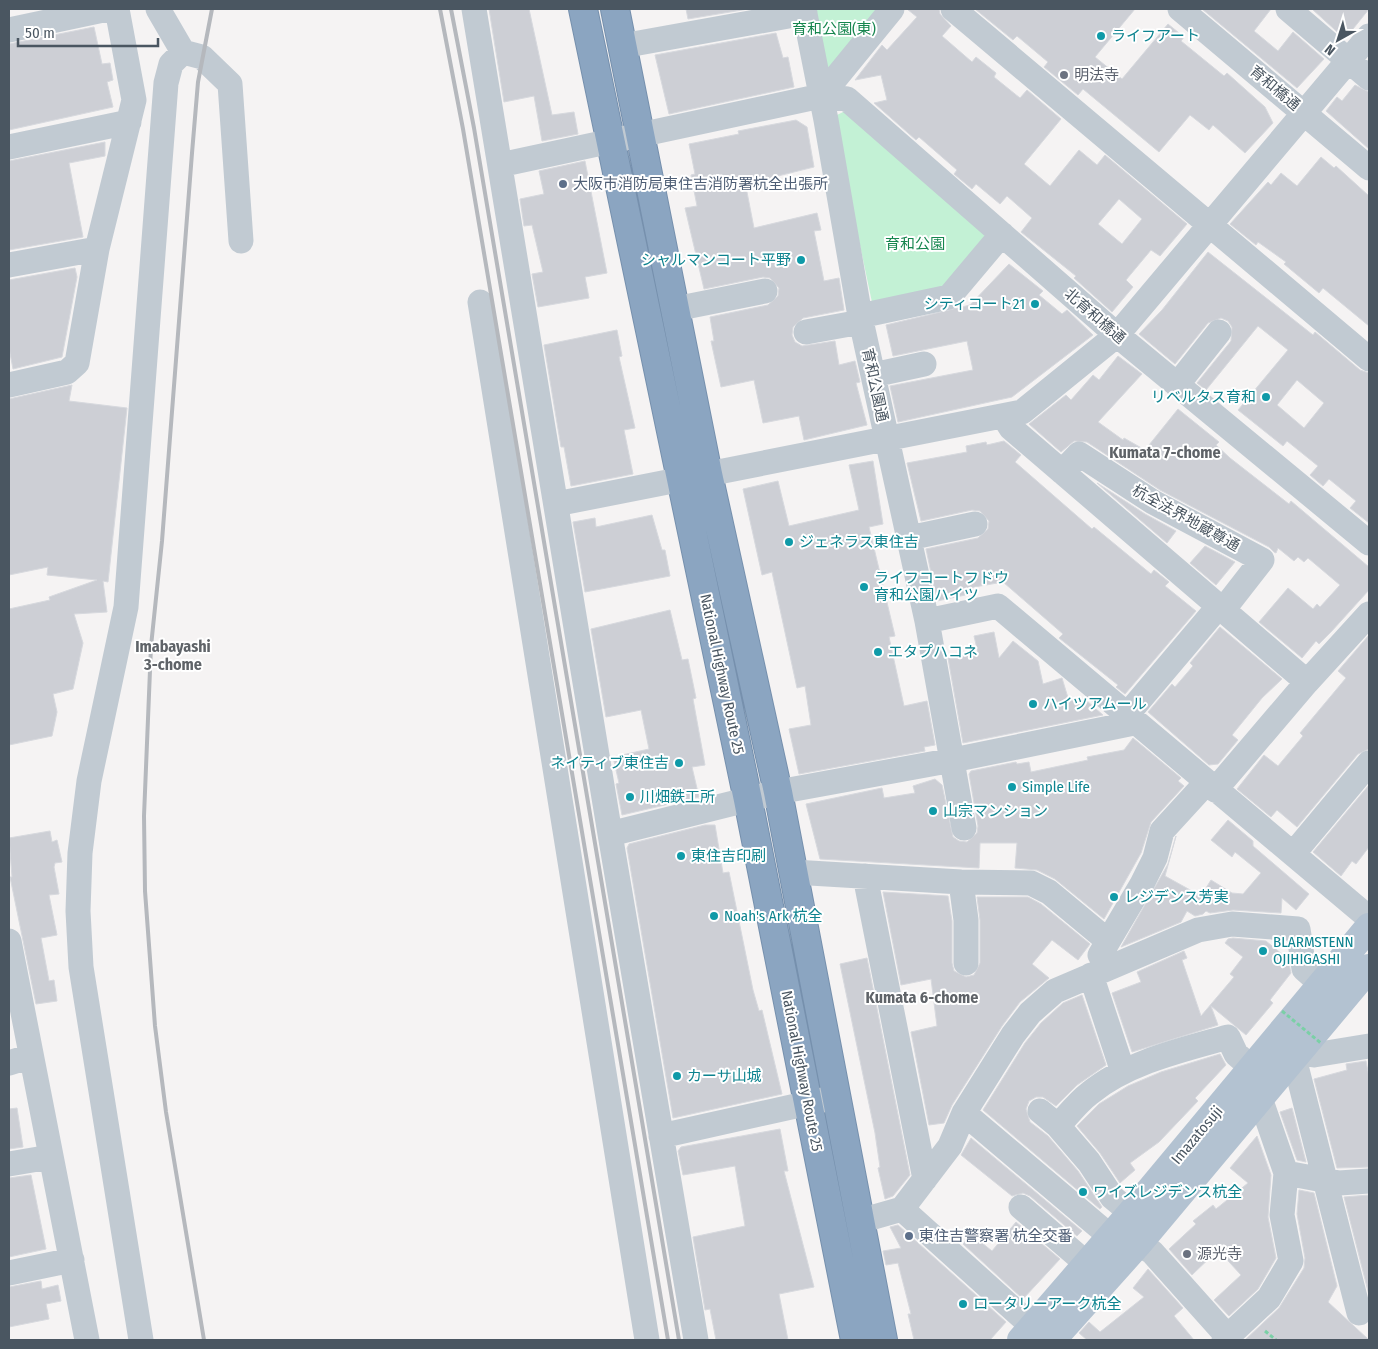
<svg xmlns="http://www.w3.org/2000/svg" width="1378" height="1349" font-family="'Fira Sans Condensed','Noto Sans JP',sans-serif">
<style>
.green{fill:#c3f1d5}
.building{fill:#cdcfd5;stroke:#d7d9de;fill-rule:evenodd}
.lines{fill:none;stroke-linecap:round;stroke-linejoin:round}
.highway-casing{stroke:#7690ad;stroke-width:30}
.path{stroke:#7ad0a6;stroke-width:3;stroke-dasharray:4 2.5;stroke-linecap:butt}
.minor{stroke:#c1cad2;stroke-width:25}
.major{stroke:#b3c2d1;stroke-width:28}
.highway{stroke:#8ba5c1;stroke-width:28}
.rail{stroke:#b5b8bd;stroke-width:4}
.path-bridge{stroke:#7ad0a6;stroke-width:3;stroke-dasharray:4 2.5;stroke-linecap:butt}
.culture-dot{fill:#0f9aa8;stroke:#fff;stroke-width:2}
.worship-dot{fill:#6b7280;stroke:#fff;stroke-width:2}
.service-dot{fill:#5c6f8a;stroke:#fff;stroke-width:2}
.labels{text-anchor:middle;stroke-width:4;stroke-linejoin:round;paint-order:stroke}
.park-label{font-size:15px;fill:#17864f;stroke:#fff}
.culture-label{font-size:15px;fill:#0d838f;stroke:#fff;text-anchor:start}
.worship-label{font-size:15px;fill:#5b616d;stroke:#fff;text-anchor:start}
.street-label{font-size:15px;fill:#4a5661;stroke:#fff}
.service-label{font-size:15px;fill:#4e5e75;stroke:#fff;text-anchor:start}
.neighbourhood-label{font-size:16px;font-weight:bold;fill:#5f6368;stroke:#fff}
</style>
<rect width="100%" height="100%" fill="#f5f3f3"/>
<path class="green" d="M809,9H877L829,68L820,65Z
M845,111L991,240L947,292L873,307L833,117Z"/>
<path class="building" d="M489,9H529L552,115L574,112L578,134L542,141L534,96L504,102Z
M686,9H748L688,19Z
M907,9H939L940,14L951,26L942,36L972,62L976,57L996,73L994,77L1020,98L1027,90L1061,119L1024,164L1050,186L1079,150L1097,165L1105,155L1187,224L1160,256L1151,250L1126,280L1133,287L1112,312L1074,278L1076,276L1021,232L1032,218L1007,196L1000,204L976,184L972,189L954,174L957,170L919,137L916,140L874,103L887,100L881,75L855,80L882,45L887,50L917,17ZM1119,199L1142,219L1122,244L1098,224Z
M975,9H1135L1095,57L1122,79L1168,24L1184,37L1181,41L1224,76L1227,73L1265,107L1273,123L1245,153L1213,125L1209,130L1190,115L1159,152L1083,89L1078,95L1044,67L1048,62L1017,36L1013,40Z
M1202,9H1271L1254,31L1278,51L1293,32L1324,59L1297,88Z
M1312,9H1369L1345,39Z
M94,27L102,64L110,63L113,80L107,82L113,107L9,130V44Z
M776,33L783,58L788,57L794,87L669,114L655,55Z
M1355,85L1369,92V149L1326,111L1337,97L1342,101Z
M796,120L807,127L814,167L750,183V186L746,187L754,228L817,213L821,230L814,231L824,281L839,278L844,310L803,318L793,327L792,335L795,342L802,346L835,341L839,365L855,361L860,382L856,383L867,425L804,440L799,416L763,423L754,380L721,387L711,341H714L710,317L768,305L778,296L779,288L770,278L763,277L704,289L685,208L697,206L691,175L695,174L689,144L739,134L738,131Z
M105,142V156L69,163L83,237L9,250V161Z
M1321,157L1334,168L1336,166L1369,196V326L1323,288L1319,293L1284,264L1286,262L1258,242L1256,245L1230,224L1268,182L1271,185L1281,173L1297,186Z
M585,161L607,273L585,277L589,298L538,307L532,274L543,272L532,225L524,226L520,199L544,194L539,171Z
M1208,252L1313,335L1315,332L1360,370L1369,373V523L1350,508L1356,501L1329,479L1323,486L1310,475L1318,466L1287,441L1283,446L1238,410L1288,350L1258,326L1206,390L1197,383L1231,341L1232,327L1228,321L1221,318L1208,323L1175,364L1139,334L1162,310ZM1297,380L1324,403L1304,428L1277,405Z
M1009,264L1043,291L1039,295L1062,314L1067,310L1093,335L1012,397L898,422L890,386L973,370L967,341L893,356L886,325L970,305Z
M75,268L77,277L62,357L13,369L9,348V280Z
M617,330L622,356L619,357L635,428L624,430L633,474L571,486L564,447H561L544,345Z
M1118,356L1142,374L1098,422L1123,440L1124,438L1145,450L1178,409L1219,442L1216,445L1230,458L1289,504L1291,501L1369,567V590L1331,632L1319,644L1316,641L1302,658L1259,622L1288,588L1313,609L1317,604L1320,607L1340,585L1308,558L1304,562L1298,557L1294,561L1278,548L1276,553L1274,552L1269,547L1160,490L1087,442L1074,441L1061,452L1029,424L1066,395L1071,400L1093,375L1099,380Z
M72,385L69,401L127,408L108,582L103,581L107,612L74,614L83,643L73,689L53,694L57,712L52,736L9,745V609L50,600L49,597L97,580L47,575L48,567L9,575V399Z
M1004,441L1021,455L1015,462L1092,529L1094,527L1151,574L1154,570L1169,582L1165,586L1196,611L1125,694L1116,687L1118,685L1059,638L1063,634L1003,582L969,588L970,594L937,601L926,549L978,538L988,529L989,521L980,511L972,510L921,521L907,463L967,452L966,446L986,442L987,445Z
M873,461L883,524L869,527L895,636L889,637L904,706L927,701L935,745L924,747L925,751L799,774L789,729L811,725L805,686L797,688L772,572L762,575L743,489L778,481L789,526L859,510L849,465Z
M1097,483L1145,514L1176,531L1167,543Z
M652,515L662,550H665L670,576L585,592L573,522L595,518L596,527Z
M1205,546L1235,562L1216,585L1190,563Z
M670,610L682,660L688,659L696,698L693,699L705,765L692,767L699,797L622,815L616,784L619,783L613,757L649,749L641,710L606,717L591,629Z
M1220,627L1282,679L1262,698L1232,735L1238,740L1218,764L1209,765L1148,712L1172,684L1175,687L1193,666L1190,663Z
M994,632L999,658L1013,641L1038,661L1043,684L1062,678L1069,701L1076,699L1078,705L1087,701L1103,715L963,743L948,658L978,653L974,636Z
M1369,635V749L1358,754L1297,827L1277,810L1271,817L1237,789L1264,755L1278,766L1303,736L1300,733L1346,678L1338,671Z
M1133,738L1181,778L1178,781L1184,786L1151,822L1141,853L1104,919L1055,879L1037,870L1015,868L1017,843H980L979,868L820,859L806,804L882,788L884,798L915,793L913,786L935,779L942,785L953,837L959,841L967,842L977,833L978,826L969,774L971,771L1016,762L1017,764L1029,762L1031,772L1088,760L1087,757L1124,750Z
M1369,785V847L1356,864L1352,861L1341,876L1313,852Z
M1228,820L1253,841V846L1309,894L1296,910L1282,898L1281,913L1233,910L1210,913L1206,911L1203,914L1195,916L1187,911L1181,922L1121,947L1168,864L1176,836L1165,876L1201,896L1211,880L1232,893L1243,894L1261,873L1235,852L1232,857L1211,840Z
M705,825H715L723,873L729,872L753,990L759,1011L762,1010L782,1094L673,1118L627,848L629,844Z
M50,831L52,842L57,840L62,862L55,863L54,867L59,894L49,895L57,935L41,938L49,981L54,980L57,1001L36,1004L10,877H12L9,838Z
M883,892L948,896L952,921V963L954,971L966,977L974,975L980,963V920L977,897H1028L1041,904L1090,944L1078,960L1052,940L1032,964L1049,978L1020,1002L1002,1026L952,1105L944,1123L929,1125L911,1032L937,1026L931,979L901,985Z
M1233,938L1266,941L1288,959L1291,973L1270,1000L1273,1003L1246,1035L1211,1006L1218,1025L1132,1052L1112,993L1141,982L1137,972L1184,951L1187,958L1182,960L1201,1016L1234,977L1230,974L1243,957L1225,943L1228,939Z
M867,958L910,1175L893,1196L885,1199L878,1168L880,1167L875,1133L840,964Z
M1082,995L1106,1065L1077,1085L1056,1106L1043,1097H1036L1029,1101L1026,1109L1030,1122L1048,1136L1078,1171L1102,1207L1100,1209L983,1110L1025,1043L1041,1023L1063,1003Z
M1220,1054L1226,1065L1195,1098L1198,1101L1159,1142L1130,1163L1135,1170L1120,1183L1100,1153L1077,1126L1099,1104L1128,1086L1161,1072Z
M1366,1061L1369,1077V1167L1337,1168L1314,1079L1347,1070L1346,1064Z
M17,1108L23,1147L9,1149V1109Z
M1292,1108L1306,1162L1297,1160L1280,1112Z
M780,1129L788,1171H784L814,1287L779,1294L788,1340H716L710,1309L705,1310L693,1237L745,1226L735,1166L683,1175L678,1151L681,1147Z
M1257,1136L1271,1175L1268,1217L1276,1258L1258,1289L1229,1316L1214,1300L1241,1275L1218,1250L1192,1275L1169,1249L1196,1224L1193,1221L1213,1205L1216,1209L1248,1183L1230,1168Z
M971,1138L1082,1231L1077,1236L1030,1196L1023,1193L1012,1196L961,1155Z
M31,1175L46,1249L9,1257V1178Z
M1299,1190L1314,1193L1337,1286L1328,1302L1369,1340H1245L1279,1308L1304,1268L1305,1258L1297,1214Z
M1369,1195V1295L1344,1197Z
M1016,1222L1060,1259L1023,1299L963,1244L971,1234L992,1251Z
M898,1225L1006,1322L990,1340H914L908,1314H911L898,1263L886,1265L883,1251L901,1248L890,1227Z
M1148,1269L1183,1308L1174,1316L1194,1340H1087L1079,1333L1089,1322L1100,1332L1144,1297L1133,1288Z
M41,1281L42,1289L58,1285L61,1301L46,1304L49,1319L9,1327V1287Z"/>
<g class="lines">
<g class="highway-casing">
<path id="highway" d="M583,9L748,800L855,1340
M615,9L708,474L778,792L883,1340"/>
</g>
<path class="path" d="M1265,1331L1276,1340"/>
<path class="minor" d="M158,9L183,52
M474,9L610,834L696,1340
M804,9L826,120L860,316L927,621L964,828
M953,9L1369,359
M1180,9L1369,168
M1288,9L1369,78
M9,30L108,9
M622,46L805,13
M821,96L847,99L1117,335L1369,543
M9,147L129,122
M500,165L821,96L892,9
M9,265L97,249
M480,302L647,1340
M675,309L765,291
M860,316L949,297L1002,234
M806,332L861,322
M873,375L924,364
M9,385L67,372L77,363L97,249L134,100L117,9
M1177,385L1219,332
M1004,417L1011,428L1307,682
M1062,472L1079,454L1153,502L1262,560L1223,610
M556,504L1022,412L1117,335L1369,36
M909,538L975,524
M927,621L998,606L1369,918
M1126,716L1219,606
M1215,790L1307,682L1369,614
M610,834L778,792L953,760L1134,723
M1293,854L1369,763
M793,872L961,882L1031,883L1049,892L1108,941
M865,876L925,1179
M961,882L966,920V963
M9,941L87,1340
M1100,955L1142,884L1155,858L1162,831L1206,783
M1091,975L1123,1072
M1314,1055L1369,1046
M1294,1058L1359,1313
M9,1063L31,1056
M1040,1111L1058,1126L1089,1162L1112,1197L1131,1213
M964,1113L1111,1237
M1058,1126C1068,1115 1078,1102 1090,1093C1128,1062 1182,1050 1228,1037L1236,1054L1252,1068
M661,1136L836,1097
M9,1164L50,1157
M1286,1173L1339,1183L1369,1181
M1021,1207L1087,1264
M902,1209L1033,1327
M860,1221L902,1209L950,1146L964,1113L1013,1035L1030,1013L1055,991L1198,930L1232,924L1298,929L1304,969L1321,984
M1138,1244L1152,1252L1228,1337
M9,1273L72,1260
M141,1340L81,967L78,911L80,853L89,781L126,607L166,83L171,64L183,52L202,57L230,84L241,241
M1224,1340L1269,1298L1291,1261L1282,1215L1286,1173L1260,1098"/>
<path class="major" d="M1021,1340L1131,1213L1369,927
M1052,1340L1138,1244L1369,968"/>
<use href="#highway" class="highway"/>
<path class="rail" d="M440,9L463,129L668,1340
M451,9L474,128L679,1340
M204,1340L166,1112L155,1026L145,891L144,816L151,646L162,541L192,153L198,82L212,9"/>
<path class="path-bridge" d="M1282,1011L1322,1044"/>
</g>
<g class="culture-dot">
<circle cx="1101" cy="36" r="5"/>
<circle cx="801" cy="260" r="5"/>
<circle cx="1035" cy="304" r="5"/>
<circle cx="1266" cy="397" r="5"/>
<circle cx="789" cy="542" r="5"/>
<circle cx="864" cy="587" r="5"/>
<circle cx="878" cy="652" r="5"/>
<circle cx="1033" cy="704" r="5"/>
<circle cx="679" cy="763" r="5"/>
<circle cx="1012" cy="787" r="5"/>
<circle cx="630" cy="797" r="5"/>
<circle cx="933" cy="811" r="5"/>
<circle cx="681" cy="856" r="5"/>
<circle cx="1114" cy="897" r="5"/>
<circle cx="714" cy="916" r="5"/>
<circle cx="1263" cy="951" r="5"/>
<circle cx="677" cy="1076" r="5"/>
<circle cx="1083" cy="1192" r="5"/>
<circle cx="963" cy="1304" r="5"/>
</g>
<g class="worship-dot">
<circle cx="1064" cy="75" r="5"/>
<circle cx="1187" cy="1254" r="5"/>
</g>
<g class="service-dot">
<circle cx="563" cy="184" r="5"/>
<circle cx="909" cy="1236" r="5"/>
</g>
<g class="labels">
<g class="park-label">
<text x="834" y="34">育和公園(東)</text>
<text x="915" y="249">育和公園</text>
</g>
<g class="culture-label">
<text x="1111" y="41">ライフアート</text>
<text x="791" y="265" text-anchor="end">シャルマンコート平野</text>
<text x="1025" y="309" text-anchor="end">シティコート21</text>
<text x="1256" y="402" text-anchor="end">リベルタス育和</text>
<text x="799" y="547">ジェネラス東住吉</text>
<text x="874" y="583">ライフコートフドウ<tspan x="874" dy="17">育和公園ハイツ</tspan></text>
<text x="888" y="657">エタプハコネ</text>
<text x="1043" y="709">ハイツアムール</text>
<text x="669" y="768" text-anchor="end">ネイティブ東住吉</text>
<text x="1022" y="792">Simple Life</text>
<text x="640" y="802">川畑鉄工所</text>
<text x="943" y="816">山宗マンション</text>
<text x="691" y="861">東住吉印刷</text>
<text x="1124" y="902">レジデンス芳実</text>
<text x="724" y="921">Noah's Ark 杭全</text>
<text x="1273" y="947">BLARMSTENN<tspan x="1273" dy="17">OJIHIGASHI</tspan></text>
<text x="687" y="1081">カーサ山城</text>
<text x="1093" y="1197">ワイズレジデンス杭全</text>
<text x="973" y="1309">ロータリーアーク杭全</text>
</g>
<g class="worship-label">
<text x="1074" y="80">明法寺</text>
<text x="1197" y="1259">源光寺</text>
</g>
<g class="street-label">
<text transform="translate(1275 88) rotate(40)" y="5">育和橋通</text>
<text transform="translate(1095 316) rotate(41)" y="5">北育和橋通</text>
<text transform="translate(875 385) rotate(78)" y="5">育和公園通</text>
<text transform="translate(1186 518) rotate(29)" y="5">杭全法界地蔵尊通</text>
<text transform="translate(722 674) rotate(78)" y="5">National Highway Route 25</text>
<text transform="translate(802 1071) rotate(79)" y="5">National Highway Route 25</text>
<text transform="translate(1197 1135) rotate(-50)" y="5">Imazatosuji</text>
</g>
<g class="service-label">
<text x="573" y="189">大阪市消防局東住吉消防署杭全出張所</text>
<text x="919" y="1241">東住吉警察署 杭全交番</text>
</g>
<g class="neighbourhood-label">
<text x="1165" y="458">Kumata 7-chome</text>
<text x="173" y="652">Imabayashi<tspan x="173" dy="18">3-chome</tspan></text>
<text x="922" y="1003">Kumata 6-chome</text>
</g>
</g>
<rect width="1378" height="1349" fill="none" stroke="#4a5661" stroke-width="20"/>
<g transform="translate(1338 40) rotate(219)" stroke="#ffffff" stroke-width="4" paint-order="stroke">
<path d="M0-4L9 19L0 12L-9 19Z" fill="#4a5661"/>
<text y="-8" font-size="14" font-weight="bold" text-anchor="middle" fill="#4a5661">N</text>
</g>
<path d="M18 38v8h140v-8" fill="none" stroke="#4a5661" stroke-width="2.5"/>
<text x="25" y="38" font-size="15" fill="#4a5661" stroke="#ffffff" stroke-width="4" paint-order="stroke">50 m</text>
</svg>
